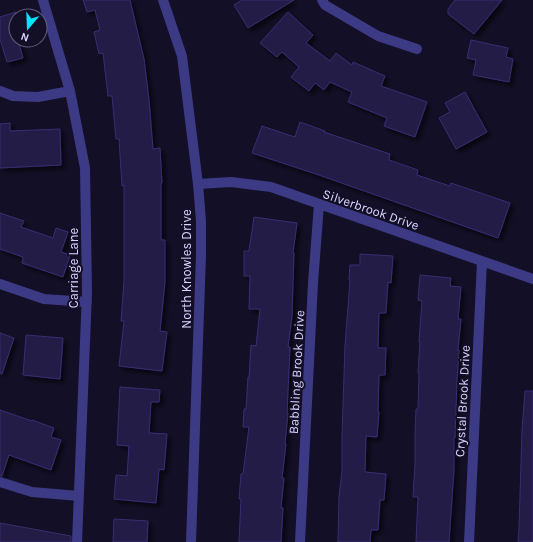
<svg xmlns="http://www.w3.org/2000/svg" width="533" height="542" font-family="Karla,sans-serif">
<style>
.building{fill:#241b47;stroke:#3b2d73;filter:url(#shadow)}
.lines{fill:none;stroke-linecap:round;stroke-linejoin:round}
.minor{stroke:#3d3a85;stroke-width:10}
.tertiary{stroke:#3d3a85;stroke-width:10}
.labels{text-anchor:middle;stroke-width:4;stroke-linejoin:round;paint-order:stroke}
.street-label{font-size:13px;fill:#d9d4ff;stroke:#130f26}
</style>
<defs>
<filter id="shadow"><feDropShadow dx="3.5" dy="3.5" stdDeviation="2" flood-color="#0009"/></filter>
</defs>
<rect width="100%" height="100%" fill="#130f26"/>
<path class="building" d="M83,0H130L144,59L149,100L153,149L160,148L162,183H161V240H165V282L160,331L167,332L162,371L119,366L124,321H121L124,281V185L122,186L119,139H116L112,96H108L103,53L99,54L94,32L100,30L95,10L87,12Z
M242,0H294L248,28L234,5Z
M455,0H502L474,34L448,14V9Z
M16,12V40H18L23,58L7,62L0,39V17Z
M288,12L313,35L306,43L330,61L336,53L352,65L353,62L385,76L381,86L427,102L415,137L384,126L387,118L348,102L352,92L330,82L324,90L315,83L309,91L291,77L299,67L282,52L277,57L260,43Z
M471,40L508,48L506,57L513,59L509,82L473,75L476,60L467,58Z
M465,92L487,132L456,149L439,118L450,112L445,103Z
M300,122L325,131L324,132L390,154L389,160L418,170L417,175L450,186L451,183L510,203L498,238L316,174L252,153L262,126L295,137Z
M10,123V131L60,129L61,165L0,168V124Z
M0,213L24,221L21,227L53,238L56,228L68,232L61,252L70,255L63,277L22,263L23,257L0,249Z
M254,217L297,223L293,253H294L292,316L288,347H290L287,413H288L285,444H286L282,478H284L281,508H283L281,542H239L241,499H239L241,474H243L249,427H243L244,409H246L248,377L249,378L251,345L256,346L260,309H249L250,276H244V251H249Z
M360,254L393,256L391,283L388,282L386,313H379L378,348H386L385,375H379L378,411L379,412L377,437L366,436L365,472L386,474L384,500H380L378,530H371L370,542H338L339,497L342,471V435L345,346L350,280H349L350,265H360Z
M420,275L451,278L450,286L461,287L458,319H461L458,350H459L457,380L455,438H454V470L449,542H416L418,497H413L415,464V435L416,409H418L419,373H418L420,342H419L422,301L418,300Z
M0,333L14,338L2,374L0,373Z
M26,335L63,338L60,379L23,375Z
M120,387L160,390L159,402H151L149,433L167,434L164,470L159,469L156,503L114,499L116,475L127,476L129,446L117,445Z
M525,391H533V542H518L519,528L522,430Z
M0,410L32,421V420L54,428L51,437L61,440L51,470L9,455L2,476H0Z
M114,519L148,521L147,542H113Z
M0,523L71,536V542H0Z"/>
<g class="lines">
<path class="minor" d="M43,0L70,91L85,168L87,292L77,542
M322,0L325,5L378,36L417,49
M0,91L13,96L38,97L70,91
M198,184L231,182L271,187L533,279
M0,284L44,299L87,302
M0,482L32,492L79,496
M300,542L313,283L319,204
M469,542L482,261"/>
<path class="tertiary" d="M163,0L182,56L198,184L201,221V255L191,542"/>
</g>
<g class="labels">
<g class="street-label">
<text transform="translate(371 209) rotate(19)" y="5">Silverbrook Drive</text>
<text transform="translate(73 268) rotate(-90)" y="5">Carriage Lane</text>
<text transform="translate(186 269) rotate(-90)" y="5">North Knowles Drive</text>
<text transform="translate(296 372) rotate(-87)" y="5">Babbling Brook Drive</text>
<text transform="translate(462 401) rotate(-87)" y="5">Crystal Brook Drive</text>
</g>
</g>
<g transform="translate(28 28) rotate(199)"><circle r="19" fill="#130f26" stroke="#625e7d"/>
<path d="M0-3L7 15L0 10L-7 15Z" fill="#00e5ff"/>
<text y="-6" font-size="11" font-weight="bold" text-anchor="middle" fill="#d9d4ff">N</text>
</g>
</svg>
